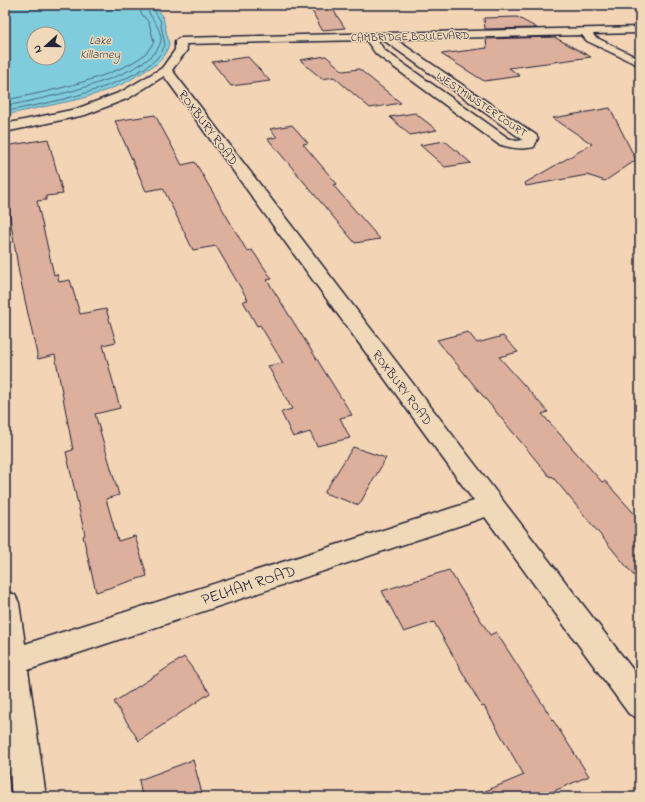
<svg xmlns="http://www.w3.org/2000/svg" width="645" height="802" font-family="'Indie Flower',sans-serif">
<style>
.water{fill:#7fcddc;stroke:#5a899c;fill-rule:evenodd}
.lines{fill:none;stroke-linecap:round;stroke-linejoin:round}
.shore{stroke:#47667b;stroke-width:1}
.building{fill:#ddb09d;stroke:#22223b}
.minor-casing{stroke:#22223b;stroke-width:3}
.minor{fill:#efd9b8;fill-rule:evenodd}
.labels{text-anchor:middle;stroke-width:3;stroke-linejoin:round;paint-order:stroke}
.far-street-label{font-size:11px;fill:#22223b;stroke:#efd9b8}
.far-water-label{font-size:12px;font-style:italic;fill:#35445b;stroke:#efd9b8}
.street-label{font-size:13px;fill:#22223b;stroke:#efd9b8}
.near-street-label{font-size:16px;fill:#22223b;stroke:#efd9b8}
</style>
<rect width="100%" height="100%" fill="#f3d4b5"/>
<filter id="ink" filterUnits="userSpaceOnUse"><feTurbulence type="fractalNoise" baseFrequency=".025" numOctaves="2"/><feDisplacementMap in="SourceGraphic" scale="8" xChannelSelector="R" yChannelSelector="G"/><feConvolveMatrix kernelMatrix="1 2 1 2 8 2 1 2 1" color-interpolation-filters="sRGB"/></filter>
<g filter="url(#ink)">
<path class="water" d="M5,5H153L163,17L169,44L165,55L158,63L125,83L102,92L80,99L5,115ZM34,34H58V58H34Z"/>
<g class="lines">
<path class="shore" d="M5,100C39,94 124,76 147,52C149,49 152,45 154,42L149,23L141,13L140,5
M5,106C38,100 148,78 160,44C165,30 148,17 146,5
M5,111C44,105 129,87 157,58C160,55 163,49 165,45L160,20L151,5"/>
</g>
<path class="building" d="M309,5H330L345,28L322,30Z
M517,17L537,28L485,29L484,18Z
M554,37L591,57L509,68L520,76L484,81L441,54L487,48L486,39Z
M326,56L343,71L359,69L401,103L370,108L334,77L322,79L300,60Z
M248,57L270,81L231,86L212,62Z
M610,108L636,160L605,181L587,175L526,186L525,183L592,144L553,118Z
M415,113L437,130L410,135L390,117Z
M155,115L182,165L195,162L247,251L252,250L272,279L267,280L352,415L340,418L350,438L317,446L310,432L293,437L281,412L292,409L268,366L283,363L260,325L257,326L243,301L248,300L216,246L193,250L163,188L146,191L115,121Z
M292,125L308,143L303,144L337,184L333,185L380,239L355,243L268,139L277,137L270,129Z
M48,139L63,194L46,196V200L37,201L54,275L57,274L59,282L70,280L80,314L106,309L116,342L103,345L120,408L95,414L119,495L106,499L118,541L135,536L147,576L96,592L83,536L85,535L66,452L73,450L55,355L38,359L19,273L10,218L5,167V146Z
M445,141L471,163L445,167L420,145Z
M468,332L477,343L503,336L518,352L499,357L548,412L542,414L602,482L605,481L640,520V583L552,476L550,477L506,424L437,340Z
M353,447L386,458L359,505L324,493Z
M449,570L490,635L496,632L589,776L540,797H471L524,775L484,706L482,707L434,622L404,632L382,591Z
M184,657L210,693L139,741L114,702Z
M193,760L203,797H142L139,780Z"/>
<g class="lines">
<g class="minor-casing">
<path id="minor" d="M640,27V33L593,34L595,37L640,59V66L587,41L582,35L395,39L536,135L538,138L534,147C521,150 511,148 498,144L376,54L366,40L186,44L187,50L172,70L640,679V719L629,714L485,517L28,670L46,797H12L5,734V591L15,595L19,603L25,644L474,501L164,76L129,98L85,115L5,132V124L76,109L121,92L162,68L175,50V41L180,38ZM377,39H382L523,140L516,141L508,138L384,50Z"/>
</g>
<use href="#minor" class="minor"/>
</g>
</g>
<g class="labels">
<g class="far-street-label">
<text transform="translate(410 36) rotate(-1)" y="4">CAMBRIDGE BOULEVARD</text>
<text transform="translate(482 104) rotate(34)" y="4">WESTMINSTER COURT</text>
</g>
<g class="far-water-label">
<text x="100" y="44">Lake<tspan x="100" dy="14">Killarney</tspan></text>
</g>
<g class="street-label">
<text transform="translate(209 127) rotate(53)" y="5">ROXBURY ROAD</text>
<text transform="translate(403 387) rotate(53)" y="5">ROXBURY ROAD</text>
</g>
<g class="near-street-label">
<text transform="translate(248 584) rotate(-18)" y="6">PELHAM ROAD</text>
</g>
</g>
<rect width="645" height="802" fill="none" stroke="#efd9b8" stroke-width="20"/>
<rect x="10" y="10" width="625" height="782" fill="none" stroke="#22223b" stroke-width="1.5" filter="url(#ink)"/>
<g transform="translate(46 46) rotate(249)"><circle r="19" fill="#efd9b8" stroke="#9d9086"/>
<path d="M0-3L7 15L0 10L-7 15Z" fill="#22223b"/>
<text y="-6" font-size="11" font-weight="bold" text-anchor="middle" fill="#22223b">N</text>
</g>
</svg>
